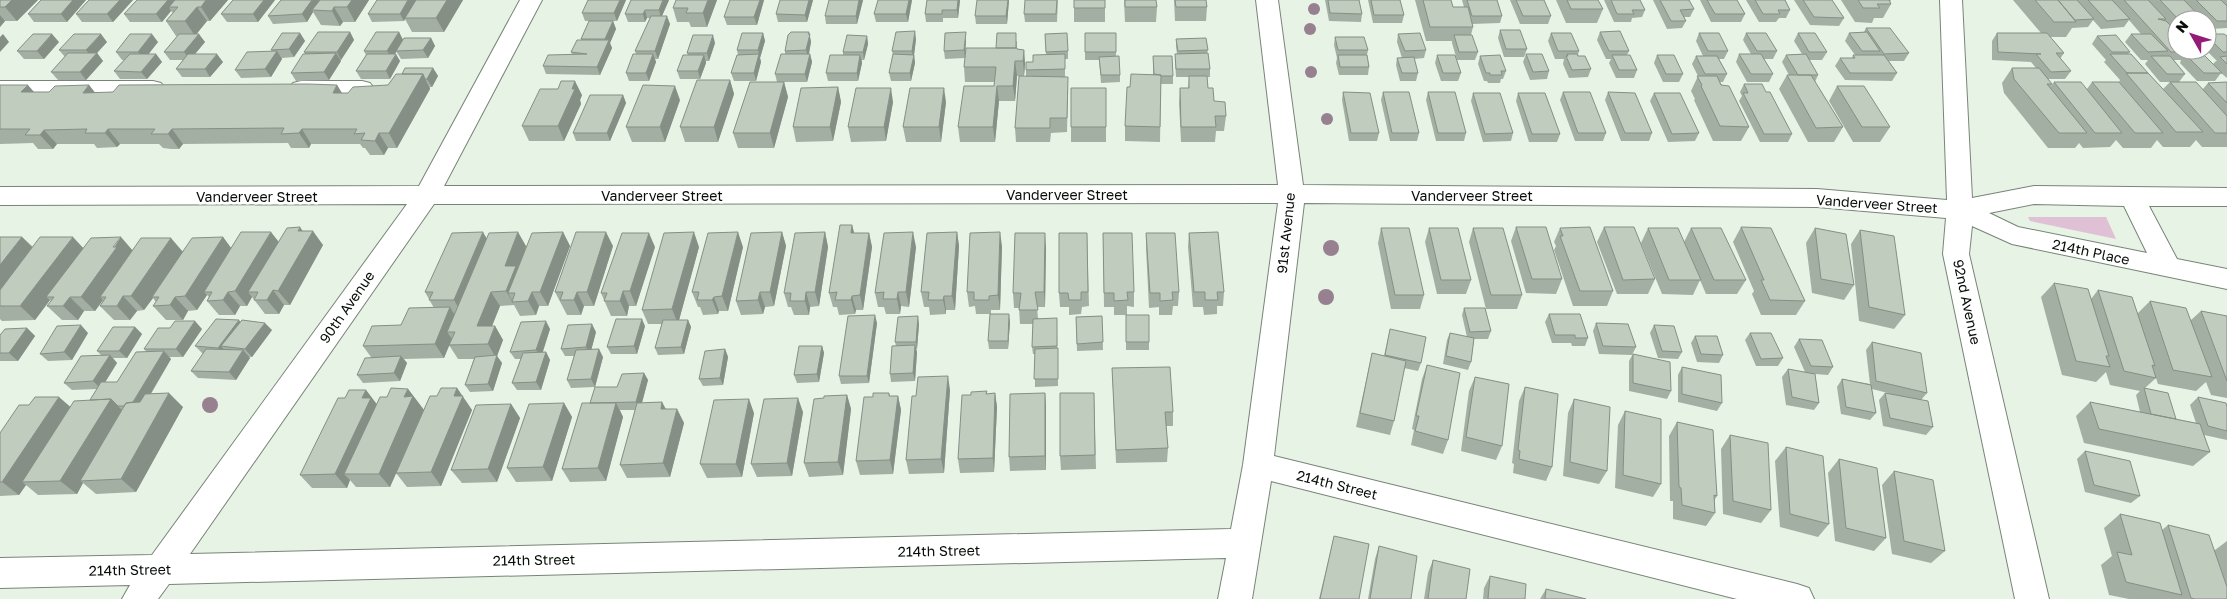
<svg xmlns="http://www.w3.org/2000/svg" width="2227" height="599" font-family="'Golos Text',sans-serif">
<style>
.green{fill:#dfc0d4}
.lines{fill:none;stroke-linecap:round;stroke-linejoin:round}
.minor-casing{stroke:#798478;stroke-width:2}
.minor{fill:#fff;fill-rule:evenodd}
.tree{fill:#97808f}
.wall{fill:#a4afa3}
.shaded-wall{fill:#868f85}
.building{fill:#bfccbe;stroke:#868f85}
.labels{text-anchor:middle;stroke-width:5;stroke-linejoin:round;paint-order:stroke}
.street-label{font-size:14px;fill:#080d08;stroke:#fff}
</style>
<rect width="100%" height="100%" fill="#e6f3e5"/>
<path class="green" d="M2028,217H2106L2116,239L2030,221Z"/>
<g class="lines">
<g class="minor-casing">
<path id="minor" d="M520,0H542L444,186L1278,185L1256,0H1278L1303,185L1817,189L1947,200L1940,0H1962L1972,198L2034,186L2227,188V206H2149L2177,259L2227,269V289L2012,244L1972,226L1969,254L2049,599H2015L1943,254L1946,218L1817,207L1304,203L1274,456L1797,584L1809,588L1814,599H1737L1271,481L1252,599H1218L1226,558L169,584L158,599H122L130,585L0,588V558L152,555L407,204L0,205V187L419,186ZM1278,203L1243,465L1231,529L190,554L434,204ZM2034,204L2124,206L2147,253L2018,227L1989,213Z
M0,81H153L161,83L165,88L161,93L153,95H0Z
M301,81H362L370,83L374,88L370,93L362,95H301L293,93L289,88L293,83Z"/>
</g>
<use href="#minor" class="minor"/>
</g>
<g class="tree">
<circle cx="1314" cy="9" r="6"/>
<circle cx="1310" cy="29" r="6"/>
<circle cx="1311" cy="72" r="6"/>
<circle cx="1327" cy="119" r="6"/>
<circle cx="1331" cy="248" r="8"/>
<circle cx="1326" cy="297" r="8"/>
<circle cx="210" cy="405" r="8"/>
</g>
<path class="wall" d="M0,0H38L17,21H5L0,27Z
M41,0H86L67,22H34L28,14Z
M89,0H133L113,22H82L76,14Z
M137,0H228L210,21H207L196,34L205,42L195,54L223,62L210,77H182L176,69L183,60H170L164,52L178,36H176L166,21L173,13L171,11L162,22H130L124,14Z
M233,0H275L258,22H227L221,14Z
M281,0H369L355,22H343L340,26L321,25L313,12L307,22L273,24L268,16Z
M377,0H463L444,32H412L405,19L404,21L372,22L368,14Z
M626,0L617,21H613L616,29L610,43L612,48L600,75L546,74L543,66L572,54L571,52L581,40V39L589,21H585L582,13Z
M669,0L662,16L670,24L658,59H655L656,62L649,81H629L626,73L636,54L635,51L650,18H647L645,22H628L625,14Z
M717,0L707,27H691L689,22H677L673,8Z
M764,0L757,25H727L724,17Z
M813,0L807,22H778L776,14Z
M863,0L857,24H826L825,16Z
M912,0L908,22H876L874,14Z
M927,0H960L958,18H943V22H926L925,14Z
M1009,0L1007,24H976L975,16Z
M1058,0L1057,22H1025L1024,14Z
M1105,0V22H1074V8Z
M1124,0L1157,7L1156,22H1125Z
M1174,0H1206L1207,7L1206,21H1175Z
M1325,0H1359L1362,14L1361,22L1329,21Z
M1368,0H1400L1404,15L1402,23H1373Z
M1415,0H1451L1453,7H1464L1462,0H1497L1502,16L1500,23L1472,24L1473,27L1471,35L1478,52L1475,60H1457L1452,43V41H1426Z
M1510,0H1544L1551,16L1548,24H1520Z
M1556,0H1598L1603,9L1597,23H1566Z
M1604,0H1640L1645,10L1642,17L1632,18L1631,22H1614Z
M1653,0H1689L1694,9L1690,17H1684L1686,21L1682,28L1667,29Z
M1700,0H1737L1745,14L1741,22H1711Z
M1746,0H1785L1790,10L1786,18H1779L1776,22H1759Z
M1794,0H1832L1844,18L1839,26L1810,25Z
M1841,0H1891L1890,2L1891,4L1883,18H1874L1872,23L1855,22Z
M2013,0H2227V28L2210,29L2207,25V20H2177V29H2174L2177,50L2206,52L2204,55L2213,64L2217,60H2216L2206,50H2207V34L2227,36V78L2221,73L2215,81H2197L2180,63L2181,60H2174L2185,74L2179,82H2160L2145,64L2148,60H2141L2125,42L2131,34H2141L2129,20L2124,27L2101,29L2093,20L2088,27L2072,28L2066,37H2050L2064,53L2060,59L2071,71L2065,79H2048L2052,84L2050,87L2054,82L2087,89L2092,82H2119L2120,80L2104,62L2106,60L2092,44L2097,36L2130,52L2128,54L2163,89L2170,82L2203,89L2208,83L2227,82V147H2202L2196,140L2190,147H2163L2157,140L2151,148H2123L2116,140L2110,147L2083,148L2079,143L2075,148H2048L2004,93L2002,83L2012,68H2036L2031,62L1992,60V41L1997,33H2041Z
M1866,28L1909,53L1904,61H1889L1897,73L1892,81L1845,80L1835,66L1840,58H1852L1853,55H1855L1845,41L1849,33L1864,32Z
M1500,30L1527,49L1524,57H1504L1498,38Z
M350,32L354,40L341,60H340L341,61L329,80L296,81L291,73L305,54L304,52Z
M399,32L403,40L395,54L400,61L390,79H361L356,71L366,55L364,51Z
M809,32L811,42L809,54H810L812,62L807,82H777L775,74L785,54V51Z
M1600,32L1629,51L1627,55L1637,70L1634,78H1616L1609,63L1611,59H1606L1597,40Z
M300,33L305,41L294,57L282,58V59L271,77L241,78L235,70L272,51L271,50Z
M763,33L765,41L760,58L761,62L756,81H734L731,73L738,55L737,50Z
M1085,33H1116V56L1120,75V82L1101,83L1099,60H1085Z
M1551,33L1579,51L1578,55L1591,69L1588,77L1569,78L1563,64L1564,59H1555L1548,41Z
M1699,33L1728,51L1724,59H1719L1727,74L1723,82H1720L1749,127L1741,141H1713L1694,100L1695,99L1691,91L1698,76L1692,64L1696,56H1703L1696,41Z
M1746,33L1777,51L1773,59H1764L1773,74L1769,82H1747L1736,62L1739,54H1751L1743,40Z
M1798,33L1827,52L1822,60H1809L1818,75L1815,82L1843,127L1834,142H1808L1779,89L1787,75H1789L1782,62L1786,55L1802,54L1794,41Z
M1045,34L1068,51V59H1065V77L1068,92L1067,132L1051,133L1050,142H1016L1015,128L1026,77V70L1033,62L1046,55Z
M1398,34L1426,50L1424,58L1414,59L1418,73L1416,81H1400L1396,65L1397,58H1402L1397,42Z
M867,36L868,44L864,60H862V63L858,81H828L826,73L843,55V52Z
M1335,37L1368,50L1367,55L1369,67L1368,75H1339L1336,63L1337,58L1334,45Z
M431,38L435,46L428,58L401,59L396,51Z
M916,39L914,55L915,63L911,81H891L889,73L893,55L892,51Z
M1176,39L1208,50L1207,53L1210,69V77H1207L1208,88L1214,101L1226,116L1224,131H1216L1215,142H1181L1179,103L1180,88H1188L1189,77H1176L1175,62V54H1177L1176,47Z
M966,40L965,52L996,48L1017,41V49L1024,50L1025,64L1024,76H1017L1015,101H999L995,142H960L958,127L994,86L995,82H965L964,67L965,58L945,59L944,51Z
M59,42L44,59H24L17,51Z
M107,42L97,53L103,61L86,80H58L51,72L65,57L59,50Z
M158,42L148,54H156L162,62L147,79H120L114,71L124,60H122L116,52Z
M715,43L709,61H706V63L700,79H680L677,71L688,55L687,53Z
M1526,54L1549,71L1547,79L1530,80L1523,62Z
M1437,55L1461,73L1458,81H1441L1435,63Z
M1657,55L1683,74L1679,82H1663L1654,63Z
M1153,56L1173,76V84H1161L1160,142L1125,141V126L1153,74Z
M1480,56L1506,71L1503,79H1501L1500,83H1488L1487,81H1484L1478,64Z
M433,68L438,76L432,87H430V89L397,148H388L384,155H370L365,148H363L360,144H311L309,148H291L288,143L183,144L179,149H171L163,148L159,144H120L117,147L97,148L94,144H57L53,149H38L33,143L0,144V85L34,92H49L89,85L95,93L337,85L342,93H348L388,85L402,74Z
M730,80L734,94L718,142H685L680,127Z
M784,82L788,97L774,148H738L733,133Z
M1744,84L1792,134L1788,142H1760L1739,101L1742,96L1740,92Z
M1837,86L1890,127L1880,142H1853L1829,101Z
M838,87L841,102L833,141L796,142L793,127Z
M1106,88V142H1071V127Z
M558,89L582,95L580,100L581,104L564,141H529L522,126Z
M1343,92L1379,133L1377,141H1349L1342,100Z
M1383,92L1419,133L1417,141H1390L1381,100Z
M1428,92L1466,133L1464,141H1436L1426,100Z
M1563,92L1606,133L1603,141H1575L1560,100Z
M1608,92L1652,133L1649,141H1621L1605,100Z
M1473,93L1513,133L1511,141L1483,142L1471,101Z
M1518,93L1560,134L1557,142H1529L1516,101Z
M1654,93L1699,133L1695,141L1668,142L1650,101Z
M623,95L626,103L610,141H576L573,133Z
M680,100L665,142H632L626,127Z
M893,102L886,141L851,142L848,127Z
M946,102L941,142H906L903,127Z
M852,225L854,233H869L872,247L863,310H856L855,314L839,315L837,307H833L829,293Z
M1516,227L1562,279L1556,294L1526,293L1511,241Z
M1604,227L1655,279L1648,294H1617L1597,242Z
M1741,227L1805,301L1796,315H1761L1752,294L1754,291L1733,242Z
M1381,228L1424,295L1420,309H1391L1378,243Z
M1429,228L1471,280L1466,294H1437L1425,242Z
M1473,228L1522,295L1517,309H1486L1469,242Z
M1560,228L1613,291L1607,306H1573L1554,250L1556,246L1554,242Z
M1648,228L1684,242L1691,228L1746,280L1737,294H1706L1700,280L1693,295L1662,294L1641,243Z
M1815,228L1854,285L1844,300L1812,293L1806,243Z
M1860,230L1905,315L1894,329L1859,321L1851,244Z
M302,231L323,245L290,305H284L279,314H265L252,297L247,306H240L235,315H219L207,301L209,297L207,295L197,310L188,311L183,320H166L153,306L156,302L153,298L144,310L137,311L130,320H114L100,306L103,301V300L95,311H84L78,320H62L47,306L51,301L50,300L35,320L2,321L0,319V237H22L33,247L83,248L133,250L182,251L223,237L231,248L279,242Z
M563,232L570,246L548,306H539L536,315L520,316L514,305L500,306L492,326H495L503,340L497,356L502,363L493,391L470,392L465,385L474,359H458L449,345L444,358L404,359L407,363L400,381L363,383L357,375L371,357L363,346L434,308L425,292L487,238L526,246Z
M782,232L786,246L774,306L765,307L763,314L741,315L736,301Z
M825,232L828,247L819,306L810,307L809,315H794L791,307H788L784,293Z
M957,232L959,246L955,310H946V314L930,315L929,307H924L921,292Z
M1087,233L1089,306L1082,307L1081,314L1069,315V307H1060L1059,293Z
M1103,233L1134,292V307L1127,306V315H1114V307H1104Z
M1146,233L1179,292L1178,306H1173L1172,315H1159V307L1149,308L1146,248Z
M1189,233L1224,292L1223,306H1217V314L1204,315L1203,307H1193L1188,247Z
M613,246L594,306H584L581,315H567L555,292Z
M1002,246L1000,310H991V314H976L975,306L969,307L967,292Z
M655,247L636,306H629L627,316H611L601,293Z
M699,247L679,320H688L691,327L684,354L658,355L655,348L662,324H648L642,310Z
M743,247L728,311H719L718,314L703,315L700,307H698L692,292Z
M916,247L909,307L901,306L900,314H886L884,307H878L875,293Z
M1046,247L1045,307H1037L1038,318L1057,326L1058,386L1035,387V354H1033L1032,347L1033,324H1020L1019,308H1014L1013,293Z
M2054,283L2091,299L2098,290L2138,313L2150,301L2191,320L2201,311L2227,316V398L2211,395L2206,382L2196,391L2158,384L2156,378L2145,388L2176,419L2196,423L2190,405L2198,397L2227,431V440L2204,435L2210,452L2193,466L2084,443L2076,416L2090,402L2140,412L2136,395L2140,391L2110,385L2106,372L2096,382L2062,375L2041,297Z
M1464,308L1491,331L1488,339H1474L1471,362L1468,370L1443,364L1447,340L1450,333L1467,337L1462,315Z
M1549,314L1588,338L1585,346H1572L1571,343H1552L1545,322Z
M1126,315L1149,342V350H1126Z
M1102,316L1103,350L1077,351L1076,317Z
M1010,322L1008,349H989L988,341Z
M240,323L272,330L252,357H249L250,358L236,380L198,378L191,371L203,354L195,346Z
M877,323L869,383L841,384L839,376Z
M1596,323L1636,347L1632,355L1599,354L1593,331Z
M919,324L917,349H916L917,352L915,381L891,382L890,374L896,346L895,342Z
M1654,325L1682,352L1678,359L1658,358L1650,333Z
M645,326L637,354H611L607,347Z
M135,327L142,334L127,358H113L117,363L105,382H117L147,352L144,349L202,329L183,357H169L171,359L151,394L183,407L136,492L96,494L83,483L77,494L38,495L26,485L19,495L0,496V433L90,400L97,389L72,390L64,383L101,355L97,351Z
M27,328L35,336L18,361H0V335Z
M550,329L542,352H546L550,360L541,390H517L512,383L521,359H515L510,352Z
M1390,329L1421,363L1418,371L1404,368L1394,421L1390,435L1356,427L1372,353L1384,356Z
M596,332L591,350L603,357L595,387L571,388L567,380L574,356H565L561,349Z
M88,333L72,360L48,361L40,354Z
M1750,333L1783,358L1778,366H1756L1745,340Z
M1695,336L1723,355L1719,363L1697,362L1691,343Z
M1799,339L1833,367L1828,375L1815,374L1819,403L1814,410L1786,405L1782,377L1788,369L1805,372L1794,347Z
M1872,342L1927,393L1921,400L1933,427L1926,435L1883,426L1879,400L1885,393H1888L1872,389L1876,413L1870,420L1841,414L1837,387L1842,379L1870,384L1866,350Z
M822,346L824,353L819,382L797,383L794,375Z
M725,349L728,357L723,385L703,386L699,379Z
M1633,354L1671,391L1667,399L1629,391V361Z
M1427,365L1448,440L1443,454L1411,445L1414,430L1412,429L1422,379Z
M1682,367L1722,403L1717,411L1678,402V375Z
M1112,368L1173,412V426H1166L1168,448L1167,462L1116,463Z
M644,373L648,380L642,403L662,402L666,409H677L684,423L670,477L627,478L620,465L635,410H620L623,417L606,481L570,482L562,469L591,403L617,387Z
M1475,377L1502,446L1496,460L1461,451L1469,391Z
M1525,387L1552,467L1546,481L1513,473L1514,464L1512,463L1519,401Z
M457,388L472,410L441,486L407,487L396,473L437,396Z
M408,389L424,410L390,487H356L350,480L347,488H312L300,475L345,398L366,390L377,405L387,397Z
M950,390L944,473L909,474L906,460L916,396Z
M889,393L890,396H898L901,410L893,474L860,475L856,461L873,397Z
M995,393L997,407L994,472L960,473L958,459L988,394Z
M1045,393L1046,407V470L1010,471L1009,457Z
M1094,393L1096,469L1061,470L1060,456Z
M847,395L851,409L843,475L809,477L804,463L824,398Z
M1574,399L1607,471L1599,484L1563,476L1568,413Z
M564,403L572,417L552,481L516,482L507,468Z
M511,404L520,418L497,482L462,483L451,470Z
M1625,411L1661,484L1653,497L1615,488L1618,425Z
M803,412L792,476L757,477L751,464Z
M754,413L742,477L707,478L700,464Z
M1677,422L1717,496L1715,499V513L1706,526L1673,519V501H1670L1669,436Z
M1730,435L1771,510L1761,523L1723,514L1721,449Z
M1786,447L1829,524L1818,537L1780,527L1775,461Z
M2085,451L2140,496L2131,503L2085,492L2077,459Z
M1839,459L1886,538L1874,551L1835,541L1828,473Z
M1894,471L1945,551L1931,563L1892,554L1882,485Z
M2120,514L2162,530L2168,525L2215,550L2227,541V599H2129L2109,595L2101,565L2112,556L2104,528Z
M1334,536L1359,599H1319Z
M1379,546L1411,599H1368L1375,559Z
M1433,560L1466,599H1424L1428,573Z
M1490,576L1525,599H1483L1484,588Z
M1546,589L1586,599H1540Z"/>
<path class="shaded-wall" d="M12,0H38L17,21L5,7Z
M73,0H86L67,22L61,14Z
M120,0H133L113,22L107,14Z
M168,0H181L169,7L171,11L162,22L156,14Z
M206,0H228L210,21L201,7Z
M264,0H275L258,22L253,14Z
M312,0H322L312,10L313,12L307,22L302,14Z
M352,0H369L355,22L347,7Z
M408,0H417L405,18V19L404,21L400,14Z
M447,0H463L444,32L436,18Z
M620,0H626L617,21L614,13Z
M663,0H669L661,18L659,10Z
M708,0H717L707,27L703,13Z
M760,0H764L757,25L754,17Z
M809,0H813L807,22L805,15Z
M859,0H863L857,24L856,16Z
M909,0H912L908,22L906,14Z
M958,0H960L958,18L957,10Z
M1008,0H1009L1007,24L1006,16Z
M197,7L207,21L195,36L185,21Z
M334,7L343,22L340,26L332,11Z
M645,10L647,18L645,22L643,14Z
M0,15L5,21L0,27Z
M667,16L670,24L658,59L655,51Z
M613,21L616,29L610,43L612,48L600,75L597,67L607,44L605,39Z
M915,31L916,39L914,55L915,63L911,81L910,73L913,58L912,51Z
M350,32L354,40L341,60L337,52Z
M399,32L403,40L392,59L387,51Z
M809,32L811,42L808,58L806,50Z
M966,32V40L965,58L964,50Z
M300,33L305,41L294,57L289,49Z
M763,33L765,41L760,58L758,50Z
M3,34L9,42L0,52V37Z
M52,34L59,42L44,59L37,51Z
M101,34L107,42L97,53L103,61L86,80L80,72L92,58L86,50Z
M152,34L158,42L144,60L138,52Z
M199,34L205,42L190,60L184,52Z
M713,35L715,43L709,61L707,53Z
M867,36L868,44L864,60L863,52Z
M431,38L435,46L428,58L423,50Z
M1024,50L1025,64L1024,76L1023,61Z
M277,51L282,59L271,77L265,69Z
M336,53L341,61L329,80L324,72Z
M156,54L162,62L147,79L141,72Z
M217,54L223,62L210,77L205,69Z
M396,54L400,61L390,79L386,71Z
M653,54L656,62L649,81L646,73Z
M759,54L761,62L756,81L754,73Z
M810,54L812,62L807,82L805,74Z
M704,55L706,63L700,79L698,71Z
M860,55L862,63L858,81L857,73Z
M1015,61L1017,76L1015,101L1013,86Z
M433,68L438,76L432,87L427,79Z
M423,74L430,89L397,148L389,133Z
M730,80L734,94L718,142L714,127Z
M575,81L582,95L580,100L581,104L564,141L558,126Z
M784,82L788,97L774,148L770,133Z
M28,85L40,99L21,92Z
M89,85L101,100L83,93Z
M337,85L346,100L333,93Z
M675,86L680,100L665,142L660,127Z
M997,86L999,101L995,142L993,127Z
M838,87L841,102L833,141L830,127Z
M891,88L893,102L886,141L884,127Z
M944,88L946,102L941,142L939,127Z
M623,95L626,103L610,141L607,133Z
M108,129L120,144L117,147L105,133Z
M172,129L183,144L179,149L168,134Z
M302,129L311,144L309,148L299,133Z
M44,130L57,144L53,149L40,135Z
M379,133L388,148L384,155L375,141Z
M852,225L856,240L851,233Z
M300,227L308,239L313,231L323,245L290,305L278,291Z
M271,232L282,246L248,292L252,297L247,306L235,291Z
M483,232L491,246L462,314L454,300Z
M518,232L526,246L515,293H508L513,302H512L514,305L506,291L505,266Z
M563,232L570,246L548,306L540,292Z
M606,232L613,246L594,306L587,292Z
M694,232L699,247L678,324L672,309Z
M738,232L743,247L728,311L722,296Z
M782,232L786,246L774,306L770,292Z
M825,232L828,247L819,306L815,292Z
M913,232L916,247L909,307L906,292Z
M957,232L959,246L955,310L952,296Z
M1000,232L1002,246L1000,310L998,295Z
M649,233L655,247L636,306L630,291Z
M869,233L872,247L863,310L860,295Z
M1045,233L1046,247L1045,307L1044,292Z
M22,237L36,251L0,299V265Z
M73,237L86,251L46,297L50,300L35,320L20,306Z
M121,237L134,252L100,297L103,300L95,311L81,297Z
M223,237L234,252L204,292L207,295L197,310L185,296Z
M171,238L183,252L152,297L153,298L144,310L131,296Z
M273,290L284,305L279,314L267,300Z
M623,291L629,306L627,316L620,301Z
M228,292L240,306L235,315L223,300Z
M491,292L500,306L486,341L477,326Z
M532,292L539,306L536,315L528,301Z
M577,292L584,306L581,315L574,300Z
M760,292L765,307L763,314L758,300Z
M806,292L810,307L809,315L805,301Z
M898,292L901,306L900,314L897,299Z
M123,296L137,311L130,320L117,306Z
M852,296L856,310L855,314L851,300Z
M944,296L946,310V314L943,300Z
M70,297L84,311L78,320L63,306Z
M175,297L188,311L183,320L170,305Z
M714,297L719,311L718,314L712,300Z
M450,307L459,322L447,332L452,339L444,358L435,344Z
M1009,314L1010,322L1008,349V341Z
M875,315L877,323L869,383L867,376Z
M918,316L919,324L917,349L916,342Z
M642,319L645,326L637,354L634,346Z
M239,320L245,328L221,346L227,353L225,355L218,348Z
M688,320L691,327L684,354L681,347Z
M195,321L202,329L183,357L176,349Z
M546,321L550,329L541,358L536,350Z
M265,323L272,330L252,357L245,349Z
M592,324L596,332L590,355L586,347Z
M81,325L88,333L72,360L64,352Z
M495,326L503,340L497,356L502,363L493,391L488,384L496,358L488,344Z
M135,327L142,334L127,358L119,351Z
M27,328L35,336L18,361L9,353Z
M915,345L917,352L915,381L913,373Z
M822,346L824,353L819,382L817,374Z
M599,349L603,357L595,387L591,379Z
M725,349L728,357L723,385L720,378Z
M243,350L250,358L236,380L229,372Z
M164,351L171,359L139,413L131,406Z
M546,352L550,360L541,390L536,382Z
M110,355L117,363L101,389L93,381Z
M401,356L407,363L400,381L394,373Z
M644,373L648,380L640,410L636,402Z
M948,376L950,390L944,473L941,459Z
M457,388L472,410L441,486L431,472L454,396Z
M408,389L424,410L390,487L379,474L404,397Z
M366,390L382,411L344,474L350,480L347,488L335,474L362,398Z
M169,393L183,407L136,492L121,479Z
M995,393L997,407L994,472L993,458Z
M1045,393L1046,407V470L1045,456Z
M847,395L851,409L843,475L838,462Z
M898,396L901,410L893,474L890,460Z
M59,397L74,410L22,482L26,485L19,495L2,482Z
M798,398L803,412L792,476L787,463Z
M111,399L125,413L80,481L83,483L77,494L60,481Z
M749,399L754,413L742,477L736,464Z
M662,402L669,416L661,409Z
M564,403L572,417L552,481L543,467Z
M616,403L623,417L606,481L598,468Z
M511,404L520,418L497,482L488,469Z
M677,409L684,423L670,477L663,463Z"/>
<path class="building" d="M0,0H12L5,7H0Z
M41,0H73L61,14H28Z
M89,0H120L107,14H76Z
M137,0H168L156,14H124Z
M175,0H206L201,7H197L185,21H166L178,7H169Z
M233,0H264L253,14H221Z
M281,0H312L302,14L268,16Z
M320,0H352L347,7H334L332,11L312,10Z
M377,0H408L400,14H368Z
M416,0H447L436,18H405Z
M588,0H620L614,13H582Z
M631,0H663L659,10H645L643,14H625Z
M676,0H708L703,13H686L688,8H673Z
M730,0H760L754,17H724Z
M780,0H809L805,15L776,14Z
M829,0H859L856,16H825Z
M878,0H909L906,14H874Z
M927,0H958L957,10H942V14H925Z
M977,0H1008L1006,16H975Z
M1025,0H1057L1056,14H1024Z
M1074,0H1105V8H1074Z
M1125,0H1156L1157,7H1125Z
M1175,0H1206L1207,7H1176Z
M1328,0H1359L1362,14L1330,13Z
M1371,0H1400L1404,15H1374Z
M1423,0H1451L1453,7H1468L1473,27H1430Z
M1467,0H1497L1502,16H1472Z
M1516,0H1544L1551,16H1523Z
M1567,0H1598L1603,9H1571Z
M1611,0H1640L1645,10H1632L1634,14H1617Z
M1660,0H1689L1694,9L1680,10L1686,21H1671Z
M1707,0H1737L1745,14H1715Z
M1755,0H1785L1790,10H1778L1780,14H1763Z
M1803,0H1832L1844,18L1814,17Z
M1858,0H1889L1891,4H1877L1880,8H1863Z
M2035,0H2058L2076,22H2054Z
M2058,0H2077L2094,19L2075,20Z
M2088,0H2112L2130,19L2107,21Z
M2124,0H2148L2166,19H2158L2166,21L2177,32V50H2204L2206,52H2171Z
M2160,0H2184L2203,20H2179Z
M2196,0H2221L2227,6V21H2217Z
M651,16H667L655,51H635Z
M589,21H613L605,39H581Z
M1866,28H1890L1909,53L1884,54Z
M1500,30H1520L1527,49H1506Z
M915,31L912,51H892L896,32Z
M1620,31L1629,51H1609L1600,32Z
M318,32H350L337,52H304Z
M376,32H399L387,51H364Z
M791,32H809L808,34H810L806,50L785,51L788,35Z
M966,32L964,50L944,51L945,33Z
M1867,32L1880,51H1862L1849,33Z
M282,33H300L289,49L271,50Z
M742,33H763L758,50H737Z
M997,33H1016V48H996Z
M1067,33L1068,51L1046,52L1045,34Z
M1085,33H1116V52H1085Z
M1420,33L1426,50L1405,51L1398,34Z
M1551,33H1571L1579,51H1558Z
M1699,33H1719L1728,51H1708Z
M1746,33H1766L1777,51H1757Z
M1798,33H1815L1827,52H1809Z
M1997,33H2047L2064,53H2056L2071,71L2051,72L2036,54H2041L1998,52Z
M33,34H52L37,51H17Z
M74,34H101L86,50H59Z
M130,34H152L138,52H116Z
M179,34H199L184,52H164Z
M2131,34H2151L2168,51L2148,52Z
M2207,34H2224L2227,36V52H2223L2207,36Z
M693,35H713L707,53H687Z
M847,35L867,36L863,52H843Z
M1454,35H1472L1478,52H1459Z
M2116,35L2130,52H2112L2097,36Z
M1335,37H1364L1368,50H1338Z
M404,38H431L423,50L396,51Z
M1206,38L1208,50L1178,51L1176,39Z
M577,40H609L597,67L543,66L548,55L587,54L571,52Z
M966,48H1017V49L1024,50L1023,61H1015L1013,86H997L993,127H958L964,86H994L996,67H964Z
M277,51L265,69L235,70L247,52Z
M68,53H97L80,72H51Z
M336,53L324,72L291,73L303,54Z
M1208,53L1210,69H1176L1175,54Z
M130,54H156L141,72L114,71Z
M188,54H217L205,69H176Z
M367,54H396L386,71H356Z
M633,54H653L646,73H626Z
M759,54L754,73H731L737,55Z
M781,54H810L805,74H775Z
M893,54L914,55L910,73H889Z
M1065,54V69L1026,70V62H1033V55Z
M1526,54H1542L1549,71L1533,72Z
M1567,54H1577L1578,56H1585L1591,69L1572,70L1566,56H1568Z
M1739,54H1761L1773,74H1751Z
M1806,54L1818,75H1798L1786,55Z
M2110,54H2131L2148,73H2127Z
M2203,54L2222,73H2204L2186,55Z
M683,55H704L698,71H677Z
M830,55H860L857,73H826Z
M1338,55H1367L1369,67H1340Z
M1437,55H1455L1461,73H1443Z
M1500,55L1506,71H1501L1502,75H1490V73H1486L1480,56Z
M1612,55H1630L1637,70H1619Z
M1657,55H1674L1683,74H1666Z
M1853,55H1884L1897,73H1850L1840,58H1855Z
M1119,56L1120,75H1101L1099,57Z
M1153,56H1172L1173,76H1161V75L1154,74Z
M1696,56H1717L1727,74H1705Z
M2151,56H2170L2185,74H2167Z
M2227,56V64L2220,57Z
M1414,57L1418,73H1402L1397,58Z
M405,68H433L427,79H425L423,74H402Z
M2012,68H2039L2052,84H2047L2087,133H2059L2014,79Z
M2126,73H2148L2203,132H2176Z
M396,74H423L389,133H379L375,141L361,140L365,133L354,134L357,129H302L299,133L281,134L284,128L172,129L168,134H151L155,129H108L105,133H85L87,129L44,130L40,135H25L30,129H0V85H28L21,92H49L55,86L89,85L83,93L113,92L119,85L308,84L337,85L333,93H348L353,87L388,85Z
M1131,74L1161,75L1160,127L1125,126L1127,87H1130Z
M1787,75H1811L1843,127L1816,128Z
M1019,76L1068,77L1067,118H1050V128H1015Z
M1189,76H1207L1208,88H1213L1214,101L1225,102L1226,116H1215L1216,127H1181L1180,88H1189Z
M1697,76H1717L1721,85L1729,86L1749,127L1720,126L1701,86L1702,85Z
M697,80H730L714,127H680Z
M561,81H575L572,89H575L558,126H522L540,89H558Z
M750,82H784L770,133H733Z
M2054,82H2081L2122,133H2095Z
M2092,82H2119L2163,133H2135Z
M2170,82H2196L2227,116V133H2215Z
M2227,82V103L2208,83Z
M1744,84H1762L1766,92H1770L1792,134H1764L1743,93H1748Z
M643,85L675,86L660,127H626Z
M1837,86H1864L1890,127H1862Z
M838,87L830,127H793L801,88Z
M856,88H891L884,127H848Z
M910,88H944L939,127H903Z
M1071,88H1106V127H1071Z
M1343,92L1370,93L1379,133H1351Z
M1383,92H1409L1419,133H1392Z
M1428,92H1455L1466,133H1438Z
M1563,92H1590L1606,133H1578Z
M1608,92L1635,93L1652,133H1625Z
M1473,93H1500L1513,133L1485,134Z
M1518,93H1545L1560,134H1532Z
M1654,93H1680L1699,133L1672,134Z
M590,95H623L607,133H573Z
M840,225H852L851,233H869L860,295L852,296L851,300H835L837,292L829,293Z
M300,227L298,231H313L278,291L273,290L267,300H254L258,292H248L287,228Z
M1516,227H1546L1562,279H1532Z
M1590,227L1613,291H1580L1560,236H1563L1560,228Z
M1604,227H1634L1655,279L1623,280Z
M1741,227L1771,228L1805,301L1770,300L1761,280H1764Z
M1381,228H1409L1424,295H1395Z
M1429,228H1458L1471,280H1441Z
M1473,228H1503L1522,295H1491Z
M1648,228H1678L1701,280H1669Z
M1691,228H1721L1746,280H1714Z
M1815,228L1846,234L1854,285L1821,279Z
M1860,230L1894,236L1905,315L1869,307Z
M241,232H271L235,291L228,292L223,300L207,301L212,292H204Z
M483,232L454,300H429L433,292H425L452,233Z
M518,232L505,266H516L506,291L491,292L477,326H495L488,344L449,345L455,332H447L489,233Z
M563,232L540,292H532L528,301L512,302L515,293H508L532,233Z
M576,232H606L587,292H577L574,300H560L563,292H555Z
M694,232L672,309L642,310L664,233Z
M738,232L722,296L714,297L712,300H697L699,292H692L708,233Z
M782,232L770,292H760L758,300L736,301L751,233Z
M825,232L815,292H806L805,301H790L791,293H784L795,233Z
M913,232L906,292H898L897,299H883L884,292L875,293L884,233Z
M957,232L952,296H944L943,300H928L929,292H921L927,233Z
M1000,232L998,295L989,296V300H974V292H967L970,233Z
M1218,232L1224,292H1217L1218,300H1205V292H1194L1189,233Z
M622,233H649L630,291H623L620,301H604L607,293H601Z
M1015,233H1045L1044,292H1035L1038,310H1019L1021,293H1013Z
M1059,233H1087L1088,292H1081V300H1069L1068,293H1059Z
M1103,233H1132L1134,292H1127L1128,300L1114,301V293H1104Z
M1146,233H1175L1179,292H1172L1173,300L1160,301V293H1150Z
M0,237H22L0,265Z
M40,237H73L20,306H0V290Z
M121,237L113,247H117L81,297H70L63,306H47L54,297H46L91,238Z
M223,237L185,296L175,297L170,305L153,306L159,297H152L192,238Z
M141,238H171L131,296H123L117,306H100L106,297H100Z
M2054,283L2088,289L2109,356H2106L2110,367L2076,361Z
M2098,290L2132,297L2155,366L2152,365L2156,378L2124,371Z
M2150,301L2186,308L2212,377L2173,370Z
M450,307L435,344L363,346L372,326L401,325L409,308Z
M1464,308H1485L1491,331L1470,332Z
M2201,311L2227,316V381Z
M990,314H1009L1008,341H988Z
M1549,314H1580L1588,338H1575V335H1555Z
M875,315L867,376H839L848,316Z
M1126,315H1149V342H1126Z
M918,316L916,342H895L898,317Z
M1102,316L1103,342L1077,344L1076,317Z
M1057,318V346L1032,347L1033,319Z
M216,319L239,320L218,348L195,346Z
M616,319H642L634,346L607,347Z
M242,320L265,323L245,349L221,346Z
M663,320H688L681,347L655,348Z
M175,321H195L176,349H144L158,328H170Z
M546,321L536,350L510,352L521,322Z
M1596,323L1628,324L1636,347L1603,346Z
M592,324L586,347L561,349L568,325Z
M81,325L64,352L40,354L57,326Z
M1654,325L1674,326L1682,352L1662,351Z
M113,327H135L119,351H97Z
M27,328L9,353H0V335L5,329Z
M1390,329L1426,337L1421,363L1385,355Z
M1450,333L1474,338L1471,362L1446,356Z
M1750,333H1771L1783,358L1761,359Z
M1695,336H1717L1723,355L1701,354Z
M1799,339L1822,340L1833,367L1811,366Z
M1872,342L1921,353L1927,393L1876,381Z
M915,345L913,373L890,374L892,346Z
M799,346H822L817,374L794,375Z
M1058,348V379H1034L1035,349Z
M206,349L243,350L229,372L191,371Z
M599,349L591,379L567,380L576,350Z
M725,349L720,378L699,379L705,351Z
M164,351L133,402L126,403L124,406H118L111,399L90,400L101,382H117L136,352Z
M546,352L536,382L512,383L523,353Z
M1372,353L1406,361L1394,421L1360,413Z
M1633,354L1670,362L1671,391L1633,383Z
M110,355L93,381L64,383L81,356Z
M497,355L488,384L465,385L475,357Z
M401,356L394,373L357,375L365,358Z
M1427,365L1460,373L1448,440L1415,431L1419,416H1416Z
M1170,367L1173,412H1165L1168,448L1116,450L1112,368Z
M1682,367L1721,375L1722,403L1682,394Z
M1788,369L1815,374L1819,403L1792,397Z
M644,373L636,402L590,403L595,387H617L622,374Z
M948,376L941,459L906,460L912,396H916L918,377Z
M1475,377L1509,384L1502,446L1466,437Z
M1842,379L1871,385L1876,413L1846,407Z
M1525,387L1558,394L1552,467L1519,459L1520,451L1518,450Z
M391,388L408,389L404,397L413,396L379,474H344L380,397H387Z
M441,388H457L454,396H463L431,472L396,473L430,396H437Z
M2144,388L2168,393L2176,419L2151,414Z
M349,390H366L362,398H371L335,474L300,475L338,398H345Z
M987,391L986,394L995,393L993,458L958,459L962,395H971V392Z
M169,393L121,479L80,481L126,403L140,402L145,394Z
M873,393H889V396H898L890,460L856,461L864,397H873Z
M1045,393V456L1009,457L1010,394Z
M1060,393H1094L1095,455L1060,456Z
M1885,393L1928,401L1933,427L1890,418Z
M847,395L838,462L804,463L814,399L824,398V396Z
M35,397H59L2,482H0V433L19,405H29Z
M2198,397L2226,403L2227,407V431L2208,426Z
M798,398L787,463L751,464L764,399Z
M111,399L60,481L22,482L74,401Z
M749,399L736,464H700L714,400Z
M1574,399L1610,407L1607,471L1570,462Z
M662,402L661,409H677L663,463L620,465L637,403Z
M2090,402L2200,424L2210,452L2099,429Z
M564,403L543,467L507,468L529,404Z
M582,403H616L598,468L562,469Z
M511,404L488,469L451,470L476,405Z
M1625,411L1661,419V484L1623,475Z
M1677,422L1713,430L1717,496L1714,495L1715,513L1682,505L1681,488L1679,487Z
M1730,435L1768,443L1771,510L1733,501Z
M1786,447L1823,456L1829,524L1790,514Z
M2085,451L2130,461L2140,496L2094,485Z
M1839,459L1877,468L1886,538L1846,528Z
M1894,471L1933,480L1945,551L1904,541Z
M2120,514L2160,523L2182,595L2126,582L2117,552L2132,555Z
M2168,525L2209,535L2227,587V599H2195L2191,598Z
M1334,536L1369,544L1359,599H1320Z
M1379,546L1417,556L1411,599H1370Z
M1433,560L1470,569L1466,599H1428Z
M1490,576L1526,584L1525,599H1488Z
M1546,589L1586,599H1545Z"/>
<g class="labels">
<g class="street-label">
<text x="1067" y="200">Vanderveer Street</text>
<text x="662" y="201">Vanderveer Street</text>
<text x="1472" y="201">Vanderveer Street</text>
<text x="257" y="202">Vanderveer Street</text>
<text transform="translate(1877 204) rotate(4)" y="5">Vanderveer Street</text>
<text transform="translate(1286 233) rotate(-84)" y="5">91st Avenue</text>
<text transform="translate(2091 252) rotate(12)" y="5">214th Place</text>
<text transform="translate(1967 302) rotate(78)" y="5">92nd Avenue</text>
<text transform="translate(347 307) rotate(-55)" y="5">90th Avenue</text>
<text transform="translate(1337 485) rotate(14)" y="5">214th Street</text>
<text transform="translate(939 551) rotate(-1)" y="5">214th Street</text>
<text transform="translate(534 560) rotate(-1)" y="5">214th Street</text>
<text transform="translate(130 570) rotate(-1)" y="5">214th Street</text>
</g>
</g>
<g transform="translate(2192 35) rotate(309)"><circle r="24" fill="#ffffff" stroke="#9c9e9c"/>
<path d="M0-4L9 19L0 12L-9 19Z" fill="#931c79"/>
<text y="-8" font-size="14" font-weight="bold" text-anchor="middle" fill="#080d08">N</text>
</g>
</svg>
